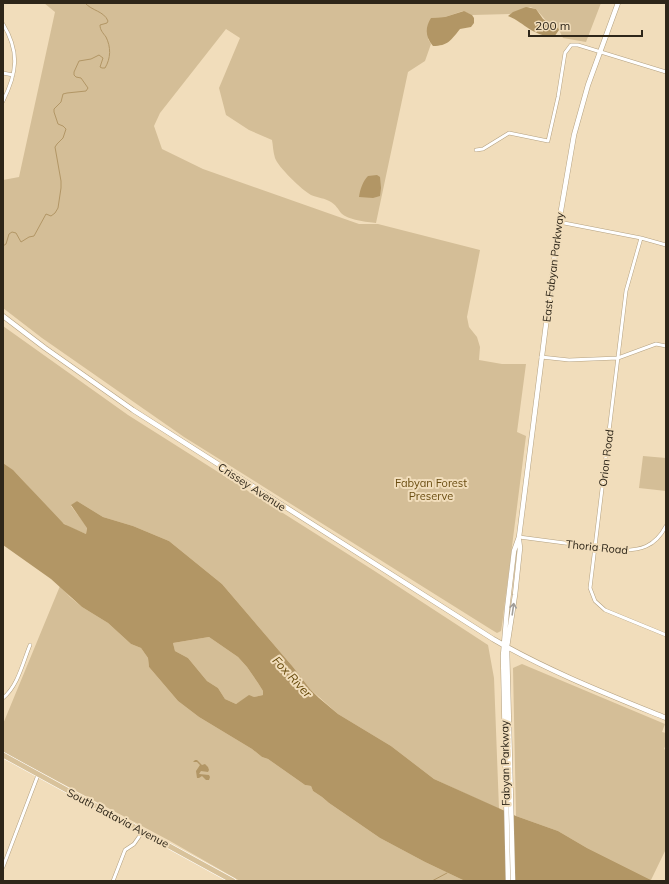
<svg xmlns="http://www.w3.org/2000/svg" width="669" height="884" font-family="Mulish,sans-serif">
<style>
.green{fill:#d4be97}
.water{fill:#b29665;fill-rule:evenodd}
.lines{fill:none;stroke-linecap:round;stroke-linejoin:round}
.stream{stroke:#b29665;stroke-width:1}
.street-casing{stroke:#b4a181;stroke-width:4}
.secondary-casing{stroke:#b4a181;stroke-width:5.5}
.primary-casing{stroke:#fff;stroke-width:6}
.street{stroke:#fff;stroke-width:3}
.secondary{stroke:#fff;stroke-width:4.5}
.primary{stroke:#d8c29b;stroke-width:5}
.oneway{stroke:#a19d98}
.labels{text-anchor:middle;stroke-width:4;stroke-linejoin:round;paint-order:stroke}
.street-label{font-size:11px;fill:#2e2619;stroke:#f1ddbb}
.park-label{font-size:11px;fill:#6a4d11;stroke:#f1ddbb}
.water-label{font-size:12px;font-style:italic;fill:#654909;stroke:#f1ddbb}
</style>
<rect width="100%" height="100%" fill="#f1ddbb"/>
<path class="green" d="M44,3H601L586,42L563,38L558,28L549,24L536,9L530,7L510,14L472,15L463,11L445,17L431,18L428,39L431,44L425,61L408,72L376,223C367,222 348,220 341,213C338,209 336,205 331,202C325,198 318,198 311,195C302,190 278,167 275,158C273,152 273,145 272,140L249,130L226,115L219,88L240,38L226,29L160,113L154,126L162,149L203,169L359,224H378L480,250L467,317L469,327L477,337L480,347L479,360L502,364H526L517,432L526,436L502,625L501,631L497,633L492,630L184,437L42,338L3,308V180L19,177L55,12Z
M3,326L128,415L373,570L488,645L494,678L499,809L434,779L391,746L338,714L310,689L293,667L222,584L169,541L133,526L103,517L77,501L71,506L87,527L86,534C79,531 70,528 63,523C41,506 27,479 3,463Z
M643,456L666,458V491L639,488Z
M60,586L70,597L82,607L108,623L131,644L141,648L148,658L149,667L178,701L199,717L252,749L262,757L268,759L305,785L311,786L313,791L322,797L329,803L380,838L425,862L465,881H240L170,841L3,752V724Z
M209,637L238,657L247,667L258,683L263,691V695L254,697L249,696L236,704L225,699L218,688L207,681L188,658L175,651L173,643Z
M522,664L665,724L662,732L666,733V744L664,749L666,750V849L651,880L587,848L558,831L516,816L513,668Z"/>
<path class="water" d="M526,7L536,9L543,19L558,28L559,30L554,37C530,35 527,24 508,16L513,12Z
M464,11L472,15L474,18V23L471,27L460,29C451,40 448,46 433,46C425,37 425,27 431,18L445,17Z
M377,175L380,177L381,188L380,196L373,198L359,197C360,189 363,181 368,176Z
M3,463L13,470L64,524L86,534L87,528L71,505L77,501L103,517L133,526L169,541L222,584L293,667L310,689L319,698L338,714L391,746L434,779L516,816L558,831L587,848L653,881H465L425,862L380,838L329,803L322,797L313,791L311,786L305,785L268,759L262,757L252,749L199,717L178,701L149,667L148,658L141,648L131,644L108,623L82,607L51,579L3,545ZM209,637L238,657L247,667L258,683L263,691V695L254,697L249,695L236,704L225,699L218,688L207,681L188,658L175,651L173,643Z
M195,760H197L202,765L205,764L208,767L209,770L208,772L201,771L199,774L209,775L210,777L209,780H206L202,776L199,778H197L196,771L200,765L197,762H193Z"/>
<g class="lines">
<path class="stream" d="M3,246L6,244L9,234L12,232L16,233L21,242L29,237L34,236L46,214L51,216L55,213L58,208L61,188V181L55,147L57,144L63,138L66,129L63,126L58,124L54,112V109L61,102L63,94L67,93L86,91L88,88L81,78L76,77L74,75V72L79,61L91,59L99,55L103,58L100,67L102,68H105C111,58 111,47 106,37C103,33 100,30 100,25L107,23L108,21C104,11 92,11 85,3
M432,881L447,873"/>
<g class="street-casing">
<path id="street" d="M3,24C20,52 17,73 3,101
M3,73L13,75
M476,150L483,149L509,133L548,141L558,97L565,53L571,45H578L666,72
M559,222L641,238L666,245
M641,238L626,291L590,588L595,601L605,610L666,635
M541,357L569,360L618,358L656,344L666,346
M519,537L618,550C640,551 655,547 666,526
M3,698C18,686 23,662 30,645
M3,867L38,775
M113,881L125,850L134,844L143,831"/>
</g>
<g class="secondary-casing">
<path id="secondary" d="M3,316L45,348L133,410L493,639C548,671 607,694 666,718
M508,881L503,656L507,609L514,551L519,537L559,222L574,135L588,85L618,3
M513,881L507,647L515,595L520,548L519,540"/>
</g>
<g class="primary-casing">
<path id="primary" d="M3,755L233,881"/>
</g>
<use href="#street" class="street"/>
<use href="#secondary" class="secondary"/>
<use href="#primary" class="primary"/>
</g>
<defs><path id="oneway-shaft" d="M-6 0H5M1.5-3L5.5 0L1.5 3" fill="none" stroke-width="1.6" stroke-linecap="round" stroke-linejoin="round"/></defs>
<use class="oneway" href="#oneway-shaft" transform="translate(513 609) rotate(-82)"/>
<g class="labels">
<g class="street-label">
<text transform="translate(553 267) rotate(-83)" y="4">East Fabyan Parkway</text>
<text transform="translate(606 458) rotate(-83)" y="4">Orion Road</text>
<text transform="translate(252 487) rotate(33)" y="4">Crissey Avenue</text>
<text transform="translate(597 547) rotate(6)" y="4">Thoria Road</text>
<text transform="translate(505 763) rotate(-91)" y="4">Fabyan Parkway</text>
<text transform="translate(118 818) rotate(28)" y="4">South Batavia Avenue</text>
</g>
<g class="park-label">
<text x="431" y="487">Fabyan Forest<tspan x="431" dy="13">Preserve</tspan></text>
</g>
<g class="water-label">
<text transform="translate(292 677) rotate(47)" y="4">Fox River</text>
</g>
</g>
<rect width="669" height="884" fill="none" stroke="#2e2619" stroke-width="8"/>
<path d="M529 30v6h113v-6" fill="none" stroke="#2e2619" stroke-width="2"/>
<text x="535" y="30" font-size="12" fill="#2e2619" stroke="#f1ddbb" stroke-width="3" paint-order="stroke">200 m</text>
</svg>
